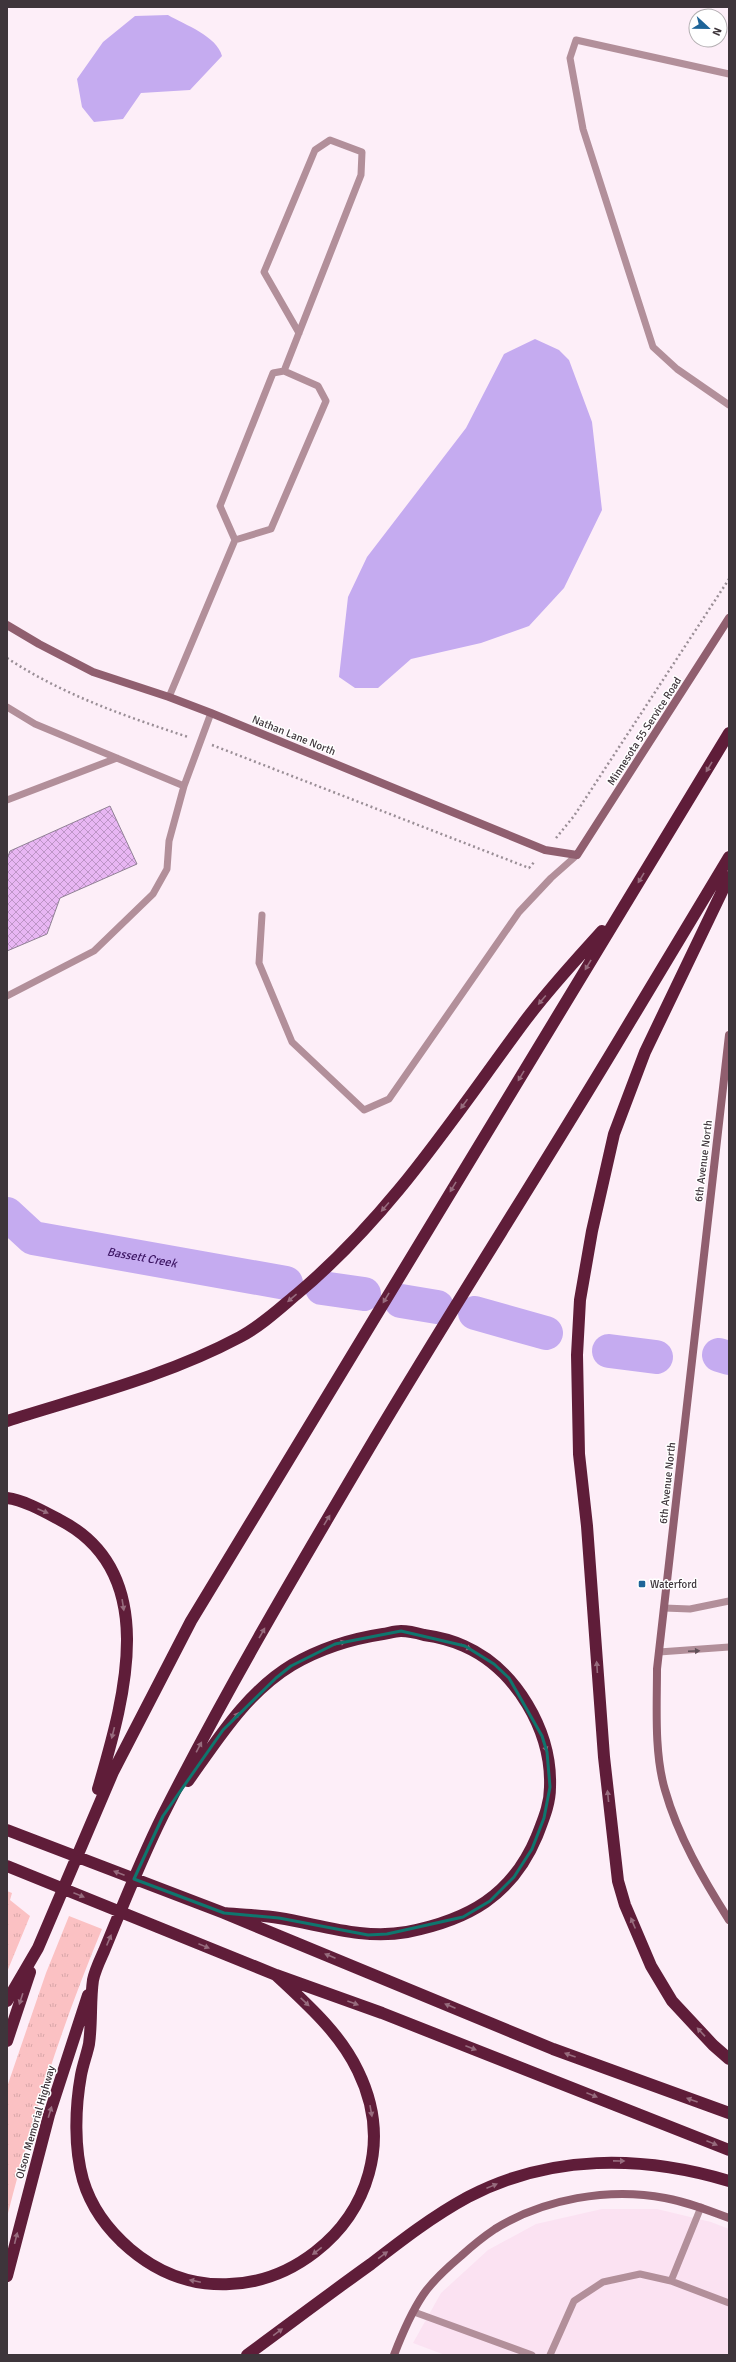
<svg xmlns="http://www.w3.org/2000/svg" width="736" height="2362" font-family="Signika,sans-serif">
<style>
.built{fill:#fbe2f2}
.grass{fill:url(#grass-tufts)}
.water{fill:#c5abf0}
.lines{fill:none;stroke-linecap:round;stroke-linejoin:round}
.river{stroke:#c5abf0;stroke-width:34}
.building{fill:url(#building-cross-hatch);stroke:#918195}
.path{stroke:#9a8e96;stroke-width:2.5;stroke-dasharray:2 3;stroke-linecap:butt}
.lane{stroke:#b28f9a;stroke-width:7}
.secondary{stroke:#905f6f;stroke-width:8}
.highway{stroke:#5f1d39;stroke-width:12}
.oneway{fill:#976c7e}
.oneway2{fill:#615058}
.marked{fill:none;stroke:#0f766e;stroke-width:3;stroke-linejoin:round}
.poi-dot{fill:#1e6498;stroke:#fff;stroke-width:1.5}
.labels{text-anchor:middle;stroke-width:3;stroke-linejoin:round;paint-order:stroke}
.street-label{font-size:11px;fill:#3e353b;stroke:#fff}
.poi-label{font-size:11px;fill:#3e353b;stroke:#fff;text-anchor:start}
.water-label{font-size:12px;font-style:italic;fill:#3c1563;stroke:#fff}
</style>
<defs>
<pattern id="grass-tufts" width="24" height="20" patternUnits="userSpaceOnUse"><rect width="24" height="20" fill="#fbc1c3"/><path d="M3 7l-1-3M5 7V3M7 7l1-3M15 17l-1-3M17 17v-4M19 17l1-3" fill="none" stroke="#d8a6a8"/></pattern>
<pattern id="building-cross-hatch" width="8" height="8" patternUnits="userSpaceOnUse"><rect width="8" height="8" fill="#e8b6f3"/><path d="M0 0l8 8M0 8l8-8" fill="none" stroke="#bd95c6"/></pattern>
</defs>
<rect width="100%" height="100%" fill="#fdeef8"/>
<path class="built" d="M602,2209H657L711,2222L729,2229V2355H445L413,2343L441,2293L488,2250L536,2224Z"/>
<path class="grass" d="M7,1891L12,1893L10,1900L30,1916L7,1972Z
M69,1916L102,1929C63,2022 32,2119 7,2217V2087L46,1973Z"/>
<path class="water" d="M168,15C185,25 217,36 222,56L190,90L141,93L123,119L94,122L82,107L77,79L103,42L135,16Z
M535,339L559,350L569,360L592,422L602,510L564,588L529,626L481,643L411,659L378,688H355L339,677L348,597L367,557L466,428L504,354Z"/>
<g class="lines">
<g class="river">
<path id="s1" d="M7,1214L33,1238L286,1283"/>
<path d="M322,1288L364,1294"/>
<path d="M401,1301L437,1307"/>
<path d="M475,1313L546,1333"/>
<path d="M609,1351L656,1357"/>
<path d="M719,1355L729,1358"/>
</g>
</g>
<path class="building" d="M110,806L137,864L60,898L47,934L7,951V859L10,851Z"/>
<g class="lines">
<path class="path" d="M7,658C63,695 125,716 188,737
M212,745L529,868L535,861
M556,838L574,816L729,579"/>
<path class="lane" d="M729,74L576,40L570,58L583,129L653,347L677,369L729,405
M235,540L220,506L273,373L284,371
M169,697L235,540L271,529L326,401L318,386L284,371L361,175L362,152L330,140L315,150L264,272L299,333
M7,707L35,724L184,786L211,713
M7,800L117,758
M262,915L259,963L292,1042L364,1110L389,1099L519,912L551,878L577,855
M7,996L94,951L153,894L167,869L169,841L184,786
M664,1608L690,1609L729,1601
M659,1652L729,1647
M701,2207L671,2281L729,2303
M414,2312L532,2355
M550,2355L574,2301L603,2282L640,2274L671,2281"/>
<path class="secondary" d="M7,625L39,644L93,672L169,697L211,713L545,850L577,855L729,618
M729,1035L657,1669C657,1706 654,1753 665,1790C678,1836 703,1879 729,1920
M394,2355C402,2334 411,2313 423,2295C433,2280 448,2267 461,2256C472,2246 483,2237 495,2229C543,2199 609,2187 665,2198C687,2202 708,2210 729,2218"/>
<path class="highway" d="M729,877L645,1052L614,1134L592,1231L580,1300L577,1355L579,1454L587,1526L604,1757L618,1881L625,1905L651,1966L672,2001L713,2045L729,2059
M7,1421C86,1396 167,1376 240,1337C261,1326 279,1309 297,1294C390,1216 451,1121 522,1025C546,992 575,961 602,931
M7,1498C24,1500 45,1512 60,1520C163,1573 123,1702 98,1789
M188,1781C218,1739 247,1692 292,1665C321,1648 350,1639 383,1634C389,1633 395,1631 401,1631C409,1631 417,1633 424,1635C438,1637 451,1640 464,1646C516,1669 552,1731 550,1787C550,1805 543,1820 537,1836C512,1896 468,1920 407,1932C363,1940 322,1925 279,1918C261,1915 243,1915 224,1913
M7,1830L224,1913L553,2049L729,2113
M7,1866L276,1975L382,2013L729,2150
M276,1975C307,2004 340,2033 358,2071C428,2214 250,2351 130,2249C109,2231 91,2207 83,2180C74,2148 75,2108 81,2075C83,2064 87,2054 89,2044C92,2023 90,2001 93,1980C95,1970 100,1960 104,1951C123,1905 141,1859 163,1815C227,1688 299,1567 371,1445C456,1302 546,1163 631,1020C664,966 696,911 729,857
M7,2001L38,1948L113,1772L191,1621L729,733
M7,2041L30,1972
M7,2276L49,2115L88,1995
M247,2355C288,2325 329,2294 371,2264C402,2240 433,2216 468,2197C550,2154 642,2155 729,2181"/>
</g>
<defs><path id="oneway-solid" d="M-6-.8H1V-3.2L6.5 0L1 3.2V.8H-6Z"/></defs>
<g class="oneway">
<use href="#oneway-solid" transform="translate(709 767) rotate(121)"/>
<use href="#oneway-solid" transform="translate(641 878) rotate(121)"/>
<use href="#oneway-solid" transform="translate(588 965) rotate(121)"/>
<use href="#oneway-solid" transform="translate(542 1000) rotate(130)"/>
<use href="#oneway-solid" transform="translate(521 1076) rotate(121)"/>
<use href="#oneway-solid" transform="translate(464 1104) rotate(126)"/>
<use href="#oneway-solid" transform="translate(453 1187) rotate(121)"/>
<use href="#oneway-solid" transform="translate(385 1207) rotate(131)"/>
<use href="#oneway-solid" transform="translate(292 1298) rotate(140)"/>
<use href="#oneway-solid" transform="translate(386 1298) rotate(121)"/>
<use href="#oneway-solid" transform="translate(43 1511) rotate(23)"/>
<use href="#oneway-solid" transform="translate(327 1520) rotate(-59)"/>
<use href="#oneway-solid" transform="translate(123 1605) rotate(81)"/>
<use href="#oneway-solid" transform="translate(262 1633) rotate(-60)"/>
<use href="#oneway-solid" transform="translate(340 1643) rotate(-16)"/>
<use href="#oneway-solid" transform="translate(466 1647) rotate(27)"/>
<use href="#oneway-solid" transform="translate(597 1667) rotate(-94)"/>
<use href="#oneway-solid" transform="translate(235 1717) rotate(-50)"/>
<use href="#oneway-solid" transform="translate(113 1733) rotate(104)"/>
<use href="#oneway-solid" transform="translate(545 1746) rotate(72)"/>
<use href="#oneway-solid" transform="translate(199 1747) rotate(-62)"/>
<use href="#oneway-solid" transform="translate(608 1796) rotate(-96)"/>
<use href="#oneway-solid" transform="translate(119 1873) rotate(-159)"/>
<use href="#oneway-solid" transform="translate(79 1895) rotate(22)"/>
<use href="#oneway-solid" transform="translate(633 1923) rotate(-113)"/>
<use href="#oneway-solid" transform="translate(109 1940) rotate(-67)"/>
<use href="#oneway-solid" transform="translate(204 1946) rotate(22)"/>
<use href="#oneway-solid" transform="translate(330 1956) rotate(-157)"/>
<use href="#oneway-solid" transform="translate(21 1999) rotate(108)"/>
<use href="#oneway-solid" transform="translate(305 2002) rotate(43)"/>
<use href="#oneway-solid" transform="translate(353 2003) rotate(20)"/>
<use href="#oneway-solid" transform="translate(450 2006) rotate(-157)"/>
<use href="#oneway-solid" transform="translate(701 2032) rotate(-133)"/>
<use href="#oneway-solid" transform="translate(471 2048) rotate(21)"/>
<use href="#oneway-solid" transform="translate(570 2055) rotate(-160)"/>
<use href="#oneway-solid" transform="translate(592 2095) rotate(22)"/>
<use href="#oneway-solid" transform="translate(692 2100) rotate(-160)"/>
<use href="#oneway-solid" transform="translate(371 2111) rotate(80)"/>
<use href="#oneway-solid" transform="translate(50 2112) rotate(-73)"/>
<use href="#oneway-solid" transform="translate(712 2143) rotate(22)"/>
<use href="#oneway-solid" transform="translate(619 2161) rotate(1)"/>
<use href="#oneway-solid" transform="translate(492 2186) rotate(-22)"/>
<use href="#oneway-solid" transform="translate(16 2238) rotate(-76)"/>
<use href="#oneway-solid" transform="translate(317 2251) rotate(142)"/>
<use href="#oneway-solid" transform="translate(383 2255) rotate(-36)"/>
<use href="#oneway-solid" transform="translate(195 2281) rotate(-168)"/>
<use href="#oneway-solid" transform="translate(278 2332) rotate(-36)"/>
</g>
<use class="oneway2" href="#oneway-solid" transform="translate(694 1651) rotate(-3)"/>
<path class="marked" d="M401,1631L465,1646L494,1664L509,1678L542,1736L547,1752L550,1787L544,1818L532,1849L514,1877L490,1901L463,1917L387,1934L368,1935L279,1918L224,1913L134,1879L163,1816L223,1730L276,1678L291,1666L335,1644Z"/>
<rect class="poi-dot" x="638" y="1580" width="8" height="8" rx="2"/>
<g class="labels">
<g class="street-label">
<text transform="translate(644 731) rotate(-57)" y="4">Minnesota 55 Service Road</text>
<text transform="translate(294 735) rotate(22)" y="4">Nathan Lane North</text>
<text transform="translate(703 1161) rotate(-83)" y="4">6th Avenue North</text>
<text transform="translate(667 1483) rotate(-84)" y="4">6th Avenue North</text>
<text transform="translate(35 2122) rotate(-74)" y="4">Olson Memorial Highway</text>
</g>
<g class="poi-label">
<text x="650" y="1588">Waterford</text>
</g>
<g class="water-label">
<text dy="4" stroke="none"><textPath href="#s1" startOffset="146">Bassett Creek</textPath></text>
</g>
</g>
<rect width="736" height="2362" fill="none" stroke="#3e353b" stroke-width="16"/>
<g transform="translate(708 28) rotate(112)"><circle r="19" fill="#ffffff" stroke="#b2aeb1"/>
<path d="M0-3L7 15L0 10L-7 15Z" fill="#1e6498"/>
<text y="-6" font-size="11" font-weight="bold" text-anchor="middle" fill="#3e353b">N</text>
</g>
</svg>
